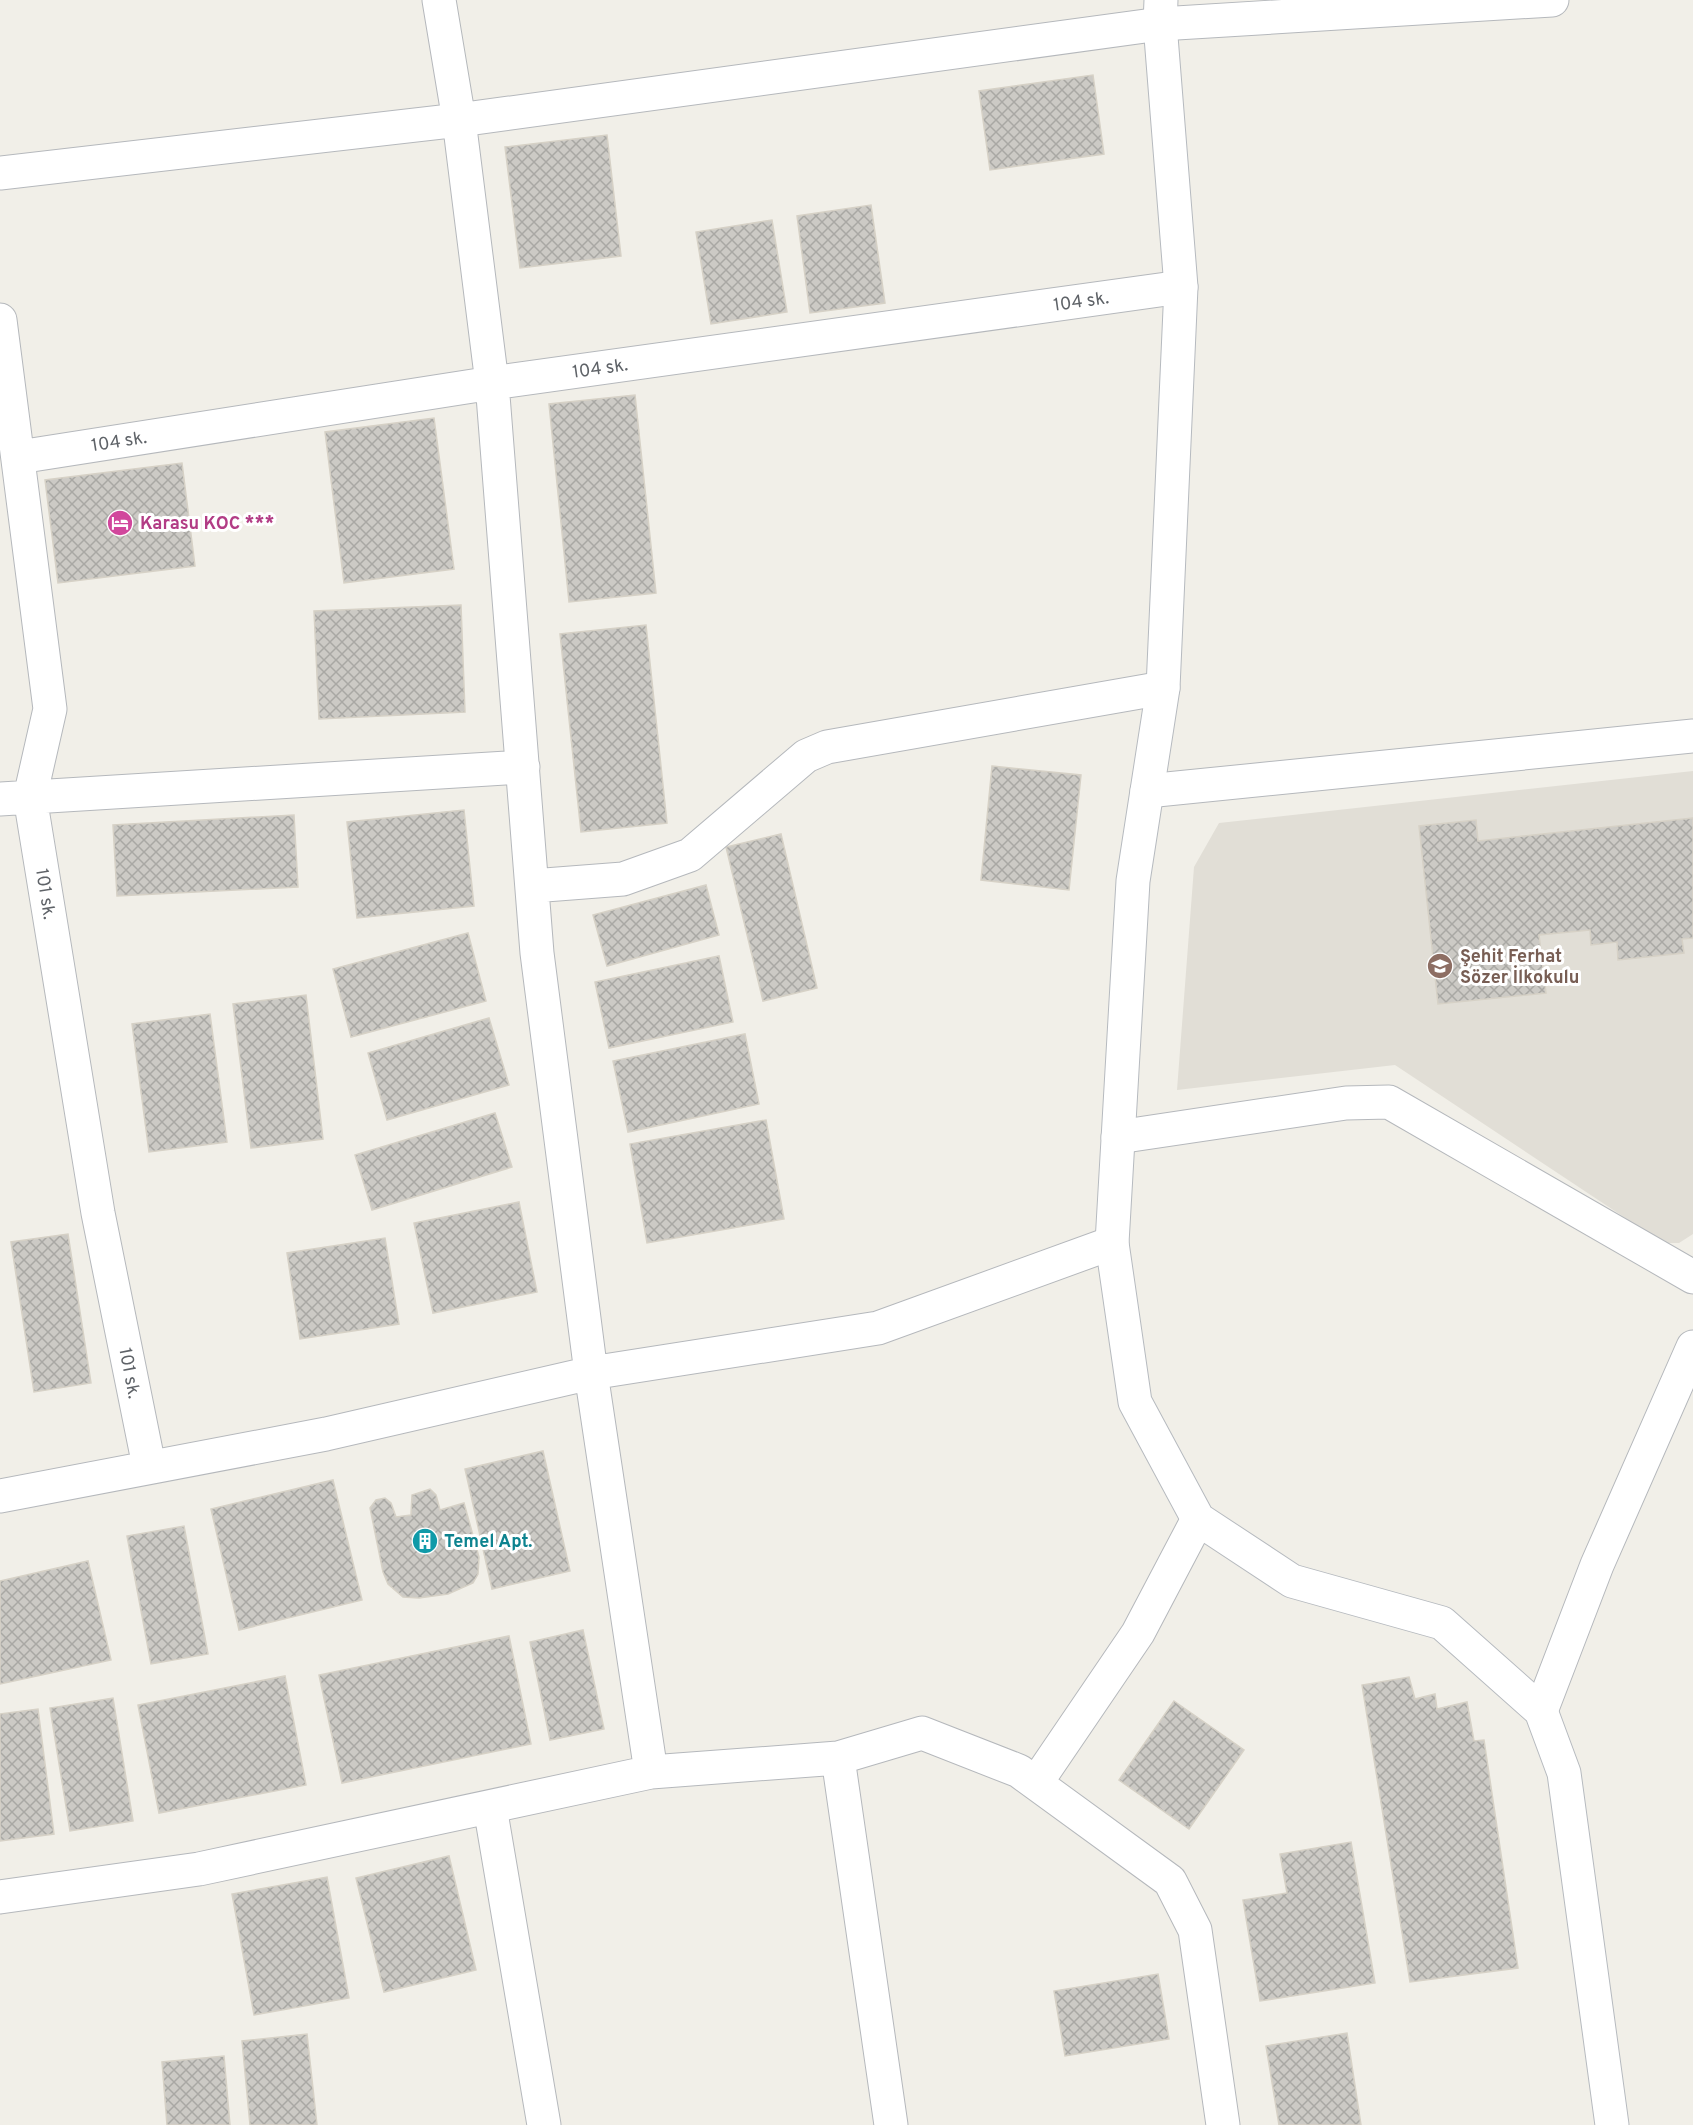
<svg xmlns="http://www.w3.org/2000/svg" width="1693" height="2125" font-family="Overpass,sans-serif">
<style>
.education{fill:#e1ded6}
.building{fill:url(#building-cross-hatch);stroke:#d6d1c6;stroke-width:1.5}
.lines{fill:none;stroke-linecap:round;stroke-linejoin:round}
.street-casing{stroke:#b5b8bc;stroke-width:35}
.secondary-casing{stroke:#b6babf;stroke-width:35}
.street{stroke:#fff;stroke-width:33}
.secondary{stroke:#fff;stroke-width:33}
.labels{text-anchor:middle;stroke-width:6;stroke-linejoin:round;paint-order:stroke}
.street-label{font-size:18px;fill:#5f6368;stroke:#fff}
.hotel-label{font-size:18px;font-weight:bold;fill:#b23c85;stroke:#fff;text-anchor:start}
.education-label{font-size:18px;font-weight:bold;fill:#785e54;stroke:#fff;text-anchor:start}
.culture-label{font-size:18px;font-weight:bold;fill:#0d838f;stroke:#fff;text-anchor:start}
</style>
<defs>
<pattern id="building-cross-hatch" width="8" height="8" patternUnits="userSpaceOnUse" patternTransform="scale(1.5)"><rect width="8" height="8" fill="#cccac5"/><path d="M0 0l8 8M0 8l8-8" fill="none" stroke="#a9a8a4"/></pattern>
</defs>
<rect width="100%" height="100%" fill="#f1efe8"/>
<path class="education" d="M1693,771V1234L1679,1243H1663L1395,1065L1177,1090L1194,867L1219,823Z"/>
<path class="building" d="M1093,75L1104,154L990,170L979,91Z
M607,135L621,256L520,268L505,147Z
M871,205L885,303L810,313L797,216Z
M772,220L787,312L711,324L696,232Z
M635,395L656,593L569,602L549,404Z
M434,418L454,569L344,583L325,432Z
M182,463L195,566L58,583L45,480Z
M461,605L465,712L319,719L314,611Z
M646,625L667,823L581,832L560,634Z
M992,766L1081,775L1069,890L981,880Z
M464,810L474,906L357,918L347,822Z
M294,815L298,887L117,896L113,825Z
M1693,818V938L1682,939L1684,953L1618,960L1617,942L1591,945L1590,930L1539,935L1546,993L1438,1004L1419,826L1476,820L1478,841Z
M781,834L817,988L763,1001L726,847Z
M706,885L719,935L607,966L593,915Z
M468,933L486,1001L351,1037L333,969Z
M719,956L733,1022L609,1048L595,982Z
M306,995L323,1139L251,1148L233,1004Z
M210,1014L227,1142L149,1152L132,1024Z
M489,1018L509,1085L387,1120L368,1053Z
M745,1034L759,1104L628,1132L613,1061Z
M495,1113L512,1167L372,1210L355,1155Z
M766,1120L784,1219L647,1243L630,1144Z
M519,1202L537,1292L433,1313L414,1223Z
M68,1234L91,1383L34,1392L11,1242Z
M385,1238L399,1324L300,1339L287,1253Z
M543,1451L570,1571L492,1589L465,1469Z
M333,1480L362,1600L239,1630L211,1509Z
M430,1489L436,1495L440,1510L464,1503L479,1557L478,1574L473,1583L448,1594L419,1598L403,1597L388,1584L383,1572L370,1508L376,1500L385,1498L391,1503L396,1517L411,1515L412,1495Z
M184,1526L208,1654L151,1664L127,1536Z
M88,1561L111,1660L0,1684V1581Z
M583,1630L604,1729L550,1740L530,1642Z
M509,1636L531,1744L342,1783L319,1675Z
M285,1676L306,1785L159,1813L138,1705Z
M1409,1677L1415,1699L1435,1694L1437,1709L1467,1702L1474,1741L1484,1740L1518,1968L1410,1982L1362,1685Z
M113,1698L133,1821L70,1831L50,1708Z
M1174,1701L1244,1750L1189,1829L1119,1780Z
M38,1709L54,1834L0,1841V1714Z
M1351,1842L1375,1983L1260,2001L1243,1900L1287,1893L1280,1854Z
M449,1856L476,1970L384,1992L356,1878Z
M327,1877L349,1998L254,2015L232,1894Z
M1158,1974L1169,2039L1065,2056L1054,1991Z
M1347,2033L1361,2125H1279L1266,2046Z
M307,2034L317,2125H250L242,2041Z
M224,2056L230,2125H167L162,2062Z"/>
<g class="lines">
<g class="street-casing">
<path id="street" d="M439,0L459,120L492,383L537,953L591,1373L651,1772
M0,173L459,120L1160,24L1552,0
M0,320L50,709L30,797L98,1213L149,1466
M19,457L492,383L1181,287
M1147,791L1693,736
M0,799L523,767
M532,886L623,879L690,855L806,756L827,747L1163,688
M1118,1137L1346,1103L1389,1102L1693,1277
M0,1496L326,1434L591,1373L878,1328L1112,1243
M1541,1711L1597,1565L1693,1347
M838,1758L891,2125
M1036,1783L1138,1633L1198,1519
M490,1807L544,2125
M0,1897L199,1869L651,1772L838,1758L922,1733L1019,1771L1170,1881L1195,1930L1223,2125"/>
</g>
<g class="secondary-casing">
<path id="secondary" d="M1161,0L1160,24L1181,287L1163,688L1133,881L1112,1243L1135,1402L1198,1519L1292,1581L1442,1623L1541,1711L1564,1773L1612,2125"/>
</g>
<use href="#street" class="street"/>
<use href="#secondary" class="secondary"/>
</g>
<defs>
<g id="hotel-disc" transform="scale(1.35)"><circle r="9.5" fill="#d1479c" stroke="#fff"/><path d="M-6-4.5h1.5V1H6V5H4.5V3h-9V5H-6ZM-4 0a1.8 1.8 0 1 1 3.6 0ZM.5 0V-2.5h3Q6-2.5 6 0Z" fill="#fff"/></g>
<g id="school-disc" transform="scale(1.35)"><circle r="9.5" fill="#8d6e63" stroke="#fff"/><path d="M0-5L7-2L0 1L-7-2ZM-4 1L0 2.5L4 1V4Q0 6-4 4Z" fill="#fff"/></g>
<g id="building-disc" transform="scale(1.35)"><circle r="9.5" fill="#0f9aa8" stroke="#fff"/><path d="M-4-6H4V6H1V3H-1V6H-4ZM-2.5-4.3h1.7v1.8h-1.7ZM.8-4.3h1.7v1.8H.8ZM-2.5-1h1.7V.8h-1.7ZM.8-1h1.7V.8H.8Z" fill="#fff"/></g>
</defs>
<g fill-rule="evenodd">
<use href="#hotel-disc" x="120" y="523"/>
<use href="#school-disc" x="1440" y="966"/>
<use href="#building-disc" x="425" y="1541"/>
</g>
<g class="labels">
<g class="street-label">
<text transform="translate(1081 301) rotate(-8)" y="6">104 sk.</text>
<text transform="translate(600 368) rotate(-8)" y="6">104 sk.</text>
<text transform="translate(119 441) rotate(-9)" y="6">104 sk.</text>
<text transform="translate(46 894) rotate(81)" y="6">101 sk.</text>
<text transform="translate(130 1373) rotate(79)" y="6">101 sk.</text>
</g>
<g class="hotel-label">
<text x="140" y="529">Karasu KOC ***</text>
</g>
<g class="education-label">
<text x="1460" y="962">Şehit Ferhat<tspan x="1460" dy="21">Sözer İlkokulu</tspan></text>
</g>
<g class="culture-label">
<text x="444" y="1547">Temel Apt.</text>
</g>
</g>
</svg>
